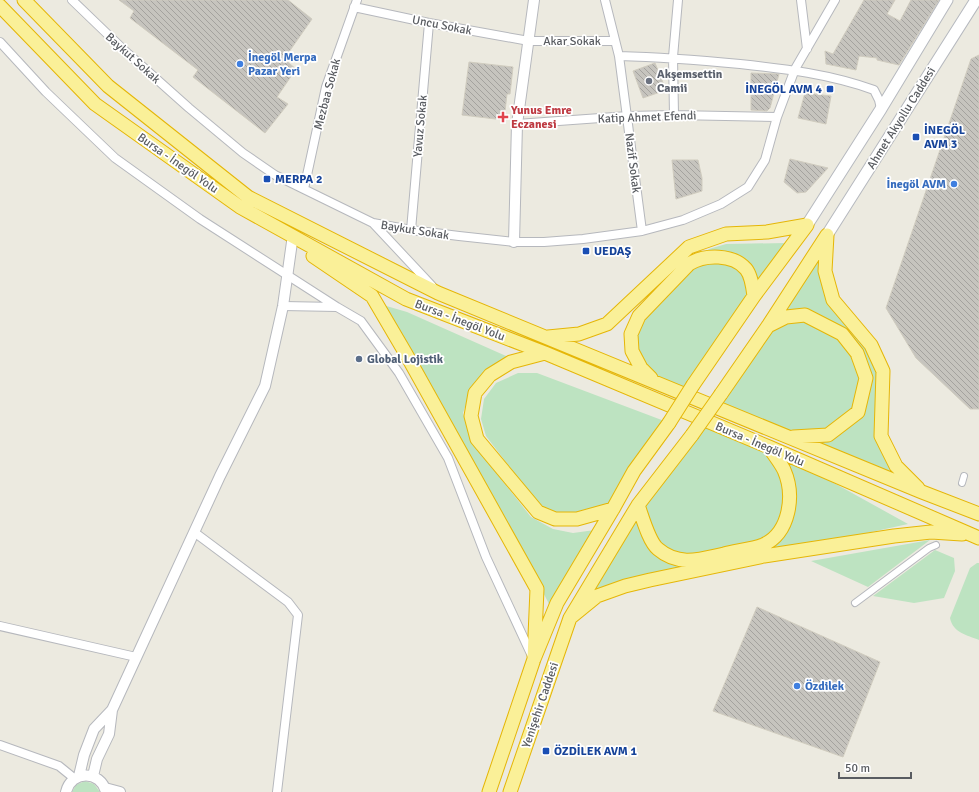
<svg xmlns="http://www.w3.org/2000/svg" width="979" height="792" font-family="Signika,sans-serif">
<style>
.grass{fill:#bde3c1}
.building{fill:url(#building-back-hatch);stroke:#d0ccbf}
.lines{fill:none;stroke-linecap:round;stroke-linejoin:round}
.pedestrian-casing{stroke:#b6b8bd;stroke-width:8}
.minor-casing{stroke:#b6b8bd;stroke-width:10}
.tertiary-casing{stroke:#b6b8bd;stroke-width:12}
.secondary-casing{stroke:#b6b9bf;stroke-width:13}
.trunk-casing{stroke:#e5b607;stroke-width:15}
.pedestrian{stroke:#fff;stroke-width:6}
.minor{stroke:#fff;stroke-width:8}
.tertiary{stroke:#fff;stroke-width:10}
.secondary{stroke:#fff;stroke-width:11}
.trunk{stroke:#faf098;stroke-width:13}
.trunk-bridge-casing{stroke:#e5b607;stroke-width:15;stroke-linecap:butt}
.trunk-bridge{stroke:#faf098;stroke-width:13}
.shop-dot{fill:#3f7fe0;stroke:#fff;stroke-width:1.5}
.worship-dot{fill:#6b7280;stroke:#fff;stroke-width:1.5}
.transit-dot{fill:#1a4fb4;stroke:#fff;stroke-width:1.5}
.health-dot{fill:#e0444e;stroke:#fff;stroke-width:1.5}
.service-dot{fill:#5c6f8a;stroke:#fff;stroke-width:1.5}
.labels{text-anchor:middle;stroke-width:3.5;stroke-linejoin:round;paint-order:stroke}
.street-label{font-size:12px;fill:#595c61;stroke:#fff}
.shop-label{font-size:12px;font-weight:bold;fill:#366cbe;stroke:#fff;text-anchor:start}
.worship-label{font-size:12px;font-weight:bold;fill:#5b616d;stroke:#fff;text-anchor:start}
.transit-label{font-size:12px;font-weight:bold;fill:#164399;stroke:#fff;text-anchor:start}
.health-label{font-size:12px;font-weight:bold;fill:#be3a42;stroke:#fff;text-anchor:start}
.service-label{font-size:12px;font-weight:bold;fill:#4e5e75;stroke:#fff;text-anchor:start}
</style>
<defs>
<pattern id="building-back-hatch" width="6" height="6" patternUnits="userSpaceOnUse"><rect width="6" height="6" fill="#c6c4be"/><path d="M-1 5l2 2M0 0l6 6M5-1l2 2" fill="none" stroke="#a4a29e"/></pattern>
</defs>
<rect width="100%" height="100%" fill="#eceae0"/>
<path class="grass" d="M827,235L833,300L883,371L881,436L922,492L712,407Z
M786,243L760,284L749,265L698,257L709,249L726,244Z
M736,261L754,296L686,396L655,382L632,351L639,316L689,264Z
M383,305L407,312L513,359L471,389L463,413L471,441L531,517L553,529L573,533L595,530L549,604L519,545Z
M518,373H537L667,422L610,504L578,513L557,514L541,508L486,436L481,419L484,399L496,383Z
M702,421L769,447L908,524L625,586L570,618Z
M930,540L868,587L811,561Z
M935,550L954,558L955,571L944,598L914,603L873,596Z
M977,563H979V640C967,635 953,633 950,618L970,568Z
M85,781L94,784L100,792H72L76,785Z"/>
<path class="building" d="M119,0H288L312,19L284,59L296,69L277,97L288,104L265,133L193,77L198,70L130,18L134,11Z
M864,0H895L887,14L900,21L911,0H939L899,65L877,60V58L859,56L856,70L826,64L825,51L833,54Z
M979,55V409H970L916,358L886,308L971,59Z
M469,62L513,67L510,94H507L504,120L462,115Z
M655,63L666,90L643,98L633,71Z
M751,73L779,74L770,108L767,111L751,110Z
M805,93L831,96L826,124L798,118Z
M790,159L828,168L806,192L797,193L784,182Z
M672,160H698L702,178V191L676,199Z
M757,607L880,662L843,757L713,711Z"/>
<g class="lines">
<g class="pedestrian-casing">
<path id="pedestrian" d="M962,483L964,476
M855,603L929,548L936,545"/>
</g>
<g class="minor-casing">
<path id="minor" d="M72,0L125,51L189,108L243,153L275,175L373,223L411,230L459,236L514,242H544L583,239L642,231L683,220L721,204L748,187L765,160L777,117L795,69L835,0
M605,0L619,56L642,231
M801,0L807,49
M354,7L429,23L529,41H615
M0,42L46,92L115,158L200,219L337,307
M619,56C660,57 699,60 740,64C786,69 830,74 874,90L879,100L881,109
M674,115L673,57L678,0
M517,124L628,116L674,115L777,117
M304,189L326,87L357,0
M373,223L432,286
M411,230L429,23
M283,306L337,307L361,321L399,373L448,458L486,557L532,656
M194,532L288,602L298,615L277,792
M0,626L136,657
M0,745L59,766L75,779"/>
</g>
<g class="tertiary-casing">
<path id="tertiary" d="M514,242L517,124L534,0
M79,776L84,755L94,729L112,710L220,476L265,386L283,306L292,242
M93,776L97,759L109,734L112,710
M105,788L120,792
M66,792C71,770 101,770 106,792"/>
</g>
<g class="secondary-casing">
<path id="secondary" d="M807,225L881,109L947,0
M827,235L976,0"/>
</g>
<g class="trunk-casing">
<path id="trunk" d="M24,0L108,86L248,197L438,293L922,492L979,514
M0,6L95,104L240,207L406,299L545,353L769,447L979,538
M827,235L825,271L833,300L871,345L883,371L881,436L896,466L918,488
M313,256L372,296L406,354L537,589L534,659
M768,326L786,317L805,315L842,334L857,353L866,378L858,412L828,435L793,437
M548,337L579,334L607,324L689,247L726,234L767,232L807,225
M545,353L511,362L490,375L475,393L471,416L477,439L538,512L555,519H577L613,509
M651,378L641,368L632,351L631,334L639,316L689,264C705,254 733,254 746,269C751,275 753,288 754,296
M693,385L754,296L807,225
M721,394L768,326L827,235
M638,505C642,516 649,542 658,549C679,567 701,559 724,554C735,551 753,549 763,545C790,533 795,495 784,470C780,462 774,455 769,447
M570,618L597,596L625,586L650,580L764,556L894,536L931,532L962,534
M489,792L534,659L557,603L613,509L634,471L669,423
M510,792L570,618L638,505L692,435"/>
</g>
<use href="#pedestrian" class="pedestrian"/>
<use href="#minor" class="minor"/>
<use href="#tertiary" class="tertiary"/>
<use href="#secondary" class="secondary"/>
<use href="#trunk" class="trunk"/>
<g class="trunk-bridge-casing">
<path id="trunk-bridge" d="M669,423L693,385
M692,435L721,394"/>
</g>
<use href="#trunk-bridge" class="trunk-bridge"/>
</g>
<g class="shop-dot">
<circle cx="240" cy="64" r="4"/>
<circle cx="954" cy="184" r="4"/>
<circle cx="797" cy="686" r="4"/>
</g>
<circle class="worship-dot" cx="649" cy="81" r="4"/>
<g class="transit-dot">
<rect x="826" y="85" width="8" height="8" rx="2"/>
<rect x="912" y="133" width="8" height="8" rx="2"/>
<rect x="263" y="175" width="8" height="8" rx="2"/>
<rect x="582" y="247" width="8" height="8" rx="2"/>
<rect x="542" y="747" width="8" height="8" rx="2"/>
</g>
<path class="health-dot" d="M501 111h4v4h4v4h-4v4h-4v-4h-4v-4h4z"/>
<circle class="service-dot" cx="359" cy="359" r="4"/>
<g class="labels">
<g class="street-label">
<text transform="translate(442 25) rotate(11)" y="4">Uncu Sokak</text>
<text x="572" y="45">Akar Sokak</text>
<text transform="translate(133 58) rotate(42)" y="4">Baykut Sokak</text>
<text transform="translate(327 94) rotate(-75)" y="4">Mezbaa Sokak</text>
<text transform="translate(647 117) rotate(-2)" y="4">Katip Ahmet Efendi</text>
<text transform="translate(901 118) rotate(-58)" y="4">Ahmet Akyollu Caddesi</text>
<text transform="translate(420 126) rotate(-85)" y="4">Yavuz Sokak</text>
<text transform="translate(178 163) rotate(35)" y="4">Bursa - İnegöl Yolu</text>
<text transform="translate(633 163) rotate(83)" y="4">Nazif Sokak</text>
<text transform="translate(415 230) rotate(9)" y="4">Baykut Sokak</text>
<text transform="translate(460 320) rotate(21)" y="4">Bursa - İnegöl Yolu</text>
<text transform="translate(760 444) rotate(23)" y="4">Bursa - İnegöl Yolu</text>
<text transform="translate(540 705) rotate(-71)" y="4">Yenişehir Caddesi</text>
</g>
<g class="shop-label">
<text x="248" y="61">İnegöl Merpa<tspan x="248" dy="14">Pazar Yeri</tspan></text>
<text x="946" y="188" text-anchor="end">İnegöl AVM</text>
<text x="805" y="690">Özdilek</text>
</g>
<g class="worship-label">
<text x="657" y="78">Akşemsettin<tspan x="657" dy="14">Camii</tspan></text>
</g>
<g class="transit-label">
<text x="822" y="93" text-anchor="end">İNEGÖL AVM 4</text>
<text x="924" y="134">İNEGÖL<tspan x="924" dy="14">AVM 3</tspan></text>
<text x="275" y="183">MERPA 2</text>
<text x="594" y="255">UEDAŞ</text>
<text x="554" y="755">ÖZDİLEK AVM 1</text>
</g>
<g class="health-label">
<text x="511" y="114">Yunus Emre<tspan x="511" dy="14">Eczanesi</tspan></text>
</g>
<g class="service-label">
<text x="367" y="363">Global Lojistik</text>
</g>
</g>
<path d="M839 772v6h72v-6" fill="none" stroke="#595c61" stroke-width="2"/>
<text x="845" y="772" font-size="12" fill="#595c61" stroke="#ffffff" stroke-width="3" paint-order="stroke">50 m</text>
</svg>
